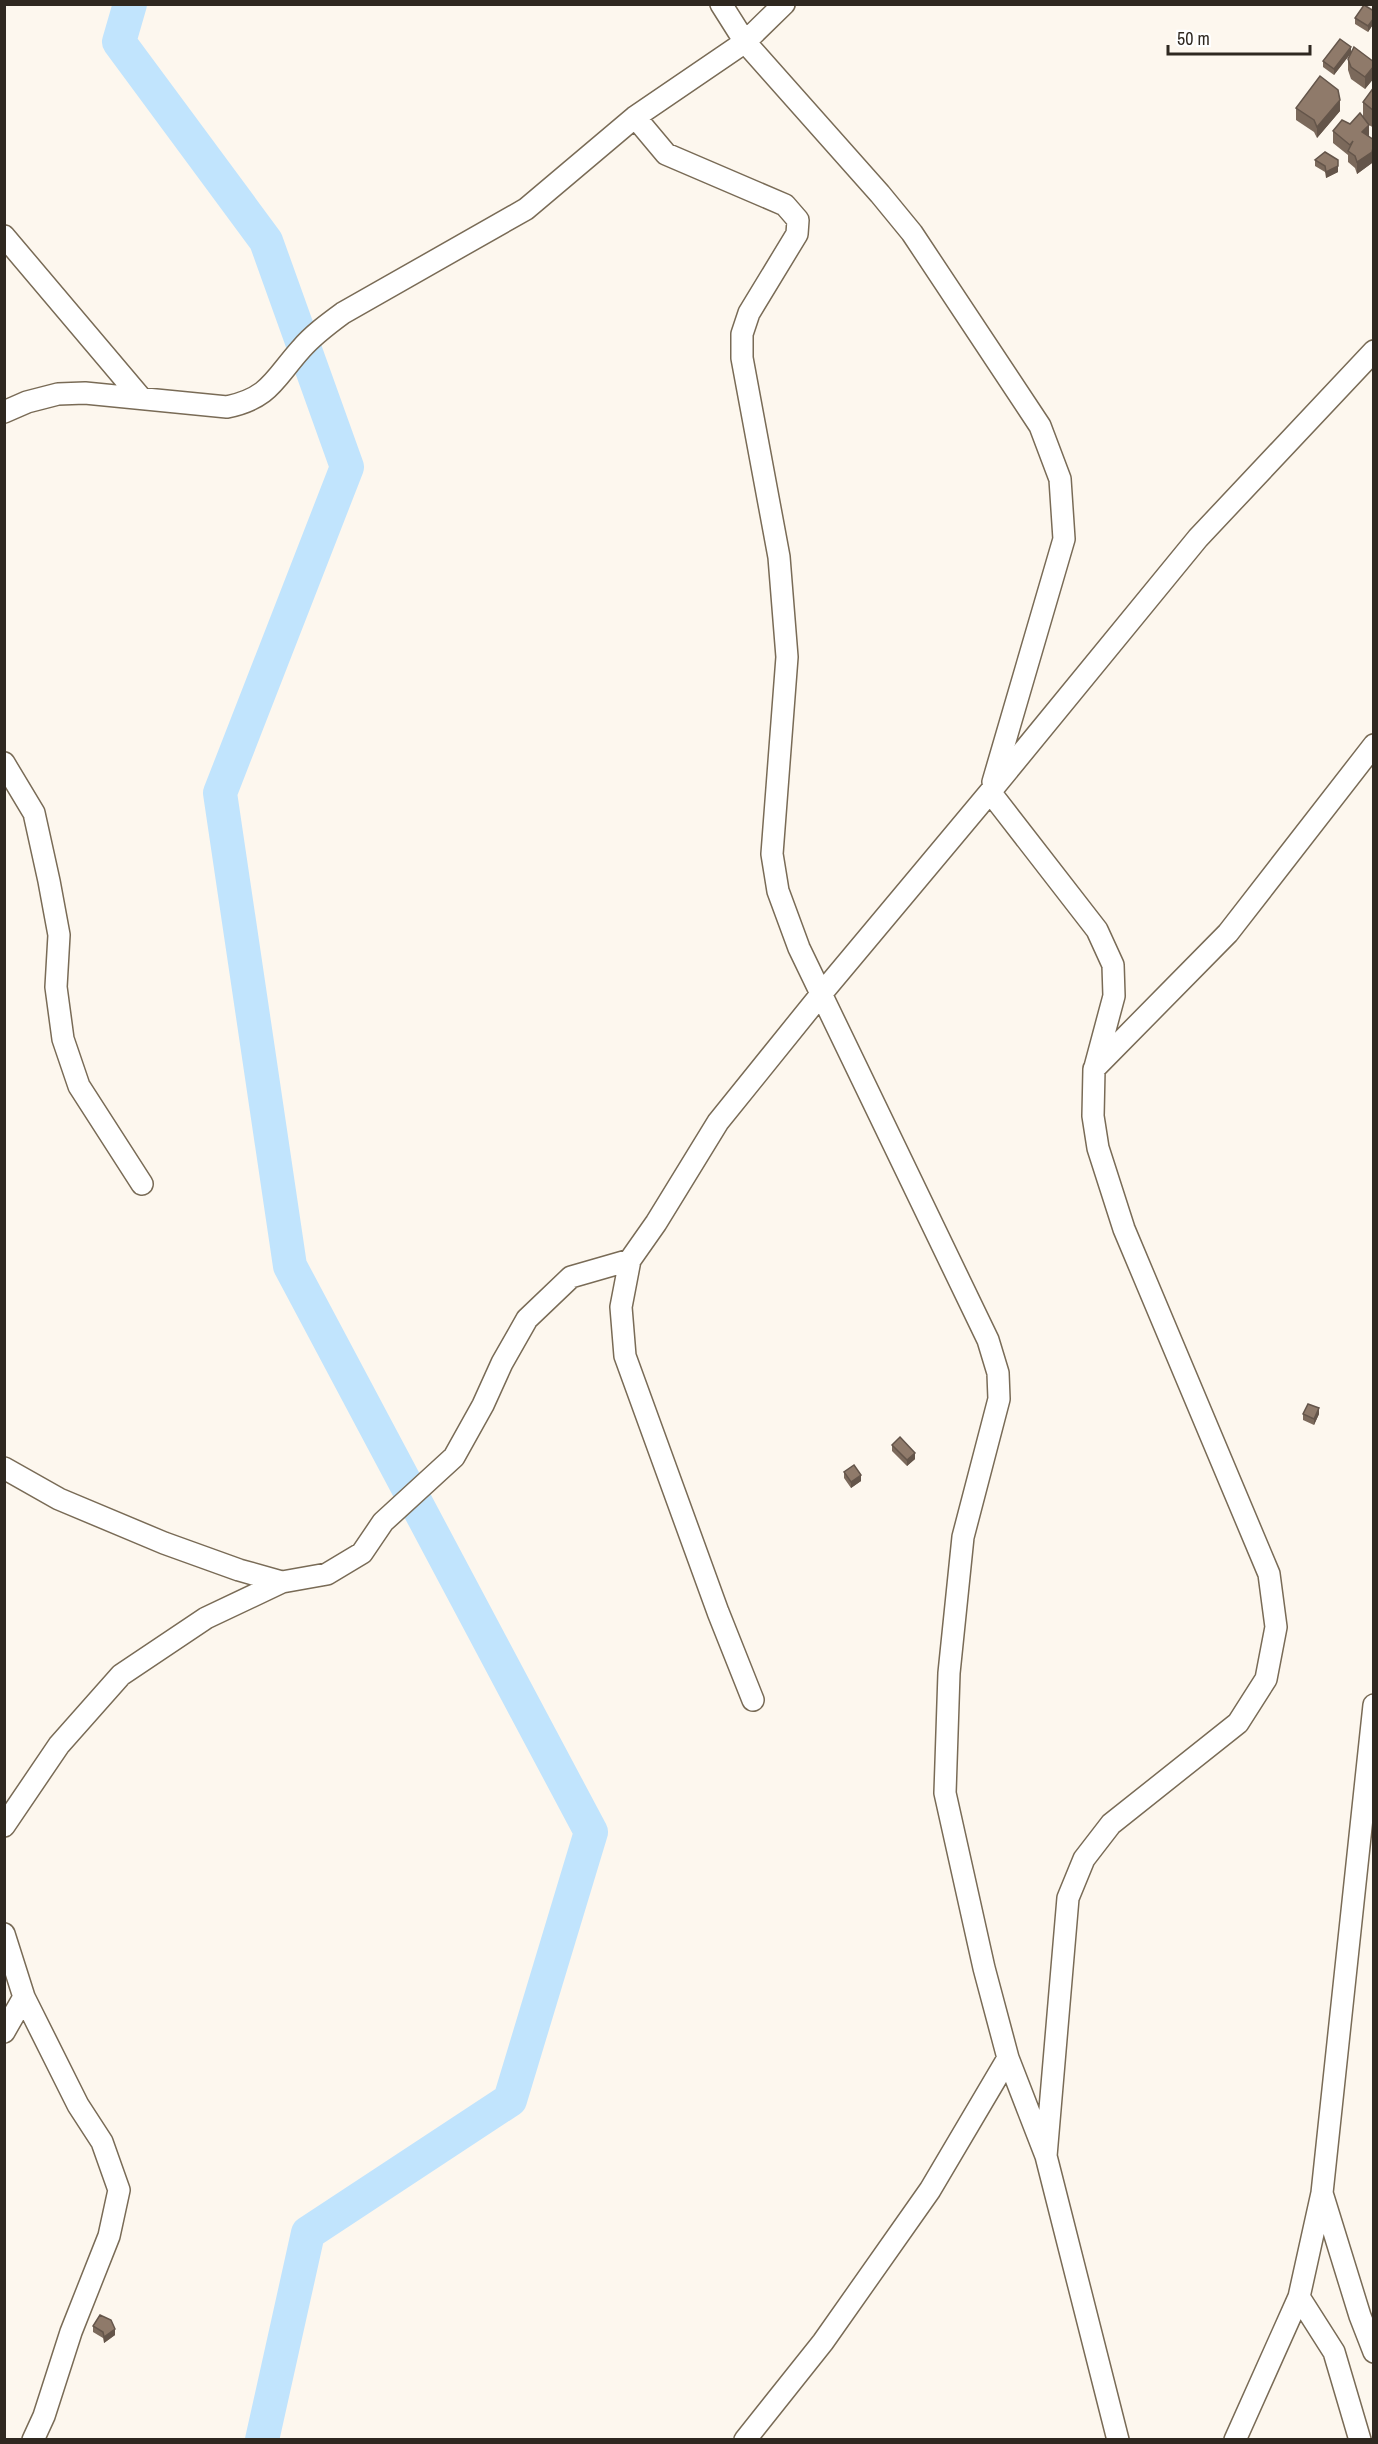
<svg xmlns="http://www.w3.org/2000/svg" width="1378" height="2444" font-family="'Archivo Narrow',sans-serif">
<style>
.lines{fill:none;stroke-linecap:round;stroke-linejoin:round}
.river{stroke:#c1e4fd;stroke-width:34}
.minor-casing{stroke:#796b56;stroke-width:24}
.minor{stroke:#fff;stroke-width:21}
.wall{fill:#7b695b}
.shaded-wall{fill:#64554a}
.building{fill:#8f7a6a;stroke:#64554a;stroke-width:1.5}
</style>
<rect width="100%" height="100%" fill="#fdf7ee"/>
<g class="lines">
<path class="river" d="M130,4L119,42L266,241L347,467L220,793L290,1266L591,1832L510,2100L308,2233L262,2440"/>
<g class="minor-casing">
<path id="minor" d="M721,4L745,42L880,194L912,233L1040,426L1060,479L1064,539L993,782
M635,117L666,154L785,205L798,220L797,234L749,313L742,334V358L779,557L787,657L772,854L778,891L799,948L988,1340L998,1373L999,1399L963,1537L949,1673L945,1793L984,1968L1008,2058L1046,2156
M4,236L141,398
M4,412L27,402L58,394L85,393L227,407C270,398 274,379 301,349C313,335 328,324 343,313L526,209L635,117L745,42L784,4
M4,763L34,813L49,881L59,935L56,987L63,1039L79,1086L142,1184
M990,792L1097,930L1113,965L1114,996L1095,1067
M4,1468L59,1499L164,1543L239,1570L282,1582L327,1574L362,1553L383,1522L454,1457L483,1405L502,1363L527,1319L571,1277L630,1260
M753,1700L718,1612L625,1356L621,1307L630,1260L656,1223L718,1122L822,993L990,792L1198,538L1374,351
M4,1826L59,1745L121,1675L206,1618L282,1582
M4,1934L24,1997L78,2105L102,2142L119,2190L109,2236L71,2332L44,2416L33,2440
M4,2032L24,1997
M1322,2193L1360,2316L1374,2352
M1299,2297L1334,2352L1360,2440
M745,2440L823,2342L930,2190L1008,2058
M1118,2440L1046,2156L1068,1898L1084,1859L1111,1824L1238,1723L1266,1679L1276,1627L1269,1574L1124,1229L1098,1148L1093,1116L1094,1069L1228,933L1374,745
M1235,2440L1299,2297L1322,2193L1374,1705"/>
</g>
<use href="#minor" class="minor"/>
</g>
<path class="wall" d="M1374,11V23L1368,32L1355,24V18Z
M1351,53L1334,75L1323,67V61Z
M1348,59L1374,62V78L1365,89L1351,79L1348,70Z
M1374,87V128L1369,125V137L1374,140V156L1372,163L1357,174L1355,168L1348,162V155L1333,143V131L1350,124L1363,117V102Z
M1296,108L1340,111L1317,138L1314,132L1296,120Z
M1315,160H1338V172L1326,178L1325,172L1315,166Z
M1303,1414H1319L1314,1425L1303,1420Z
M892,1445L915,1459L907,1466L892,1451Z
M844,1472L861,1481L851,1488L844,1478Z
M93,2326L115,2335L104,2343L103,2338L93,2332Z"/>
<path class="shaded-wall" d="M1374,18V23L1368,32V26Z
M1351,47V53L1334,75V69Z
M1374,66V78L1365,89V77Z
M1340,100V111L1317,138V127Z
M1369,125V136L1362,144V132Z
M1374,144L1372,163L1357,174V162Z
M1338,166V172L1326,178V172Z
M1319,1408V1414L1314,1425V1419Z
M915,1453V1459L907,1466V1460Z
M861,1475V1481L851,1488V1482Z
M115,2329V2335L104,2343V2337Z"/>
<path class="building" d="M1364,5L1374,11V18L1368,26L1355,18Z
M1340,39L1351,47L1334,69L1323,61Z
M1354,47L1374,62V66L1365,77L1351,67L1348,59Z
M1320,76L1338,90L1340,100L1317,127L1314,120L1296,108Z
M1374,87V111L1363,102Z
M1360,113L1369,125L1362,132L1374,140V144L1372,152L1357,162L1355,156L1348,151L1353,141L1350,145L1333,131L1342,120L1350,124Z
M1325,152L1338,160V166L1326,172L1325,166L1315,160Z
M1308,1404L1319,1408L1314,1419L1303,1414Z
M900,1437L915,1453L907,1460L892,1445Z
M854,1465L861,1475L851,1482L844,1472Z
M100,2315L111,2320L115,2329L104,2337L103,2332L93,2326Z"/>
<rect width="1378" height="2444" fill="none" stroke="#2f2820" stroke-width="12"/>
<path d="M1168 45v9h142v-9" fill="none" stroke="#2f2820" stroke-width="3"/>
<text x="1177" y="45" font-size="18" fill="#2f2820" stroke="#ffffff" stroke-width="4.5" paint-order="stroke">50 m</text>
</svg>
